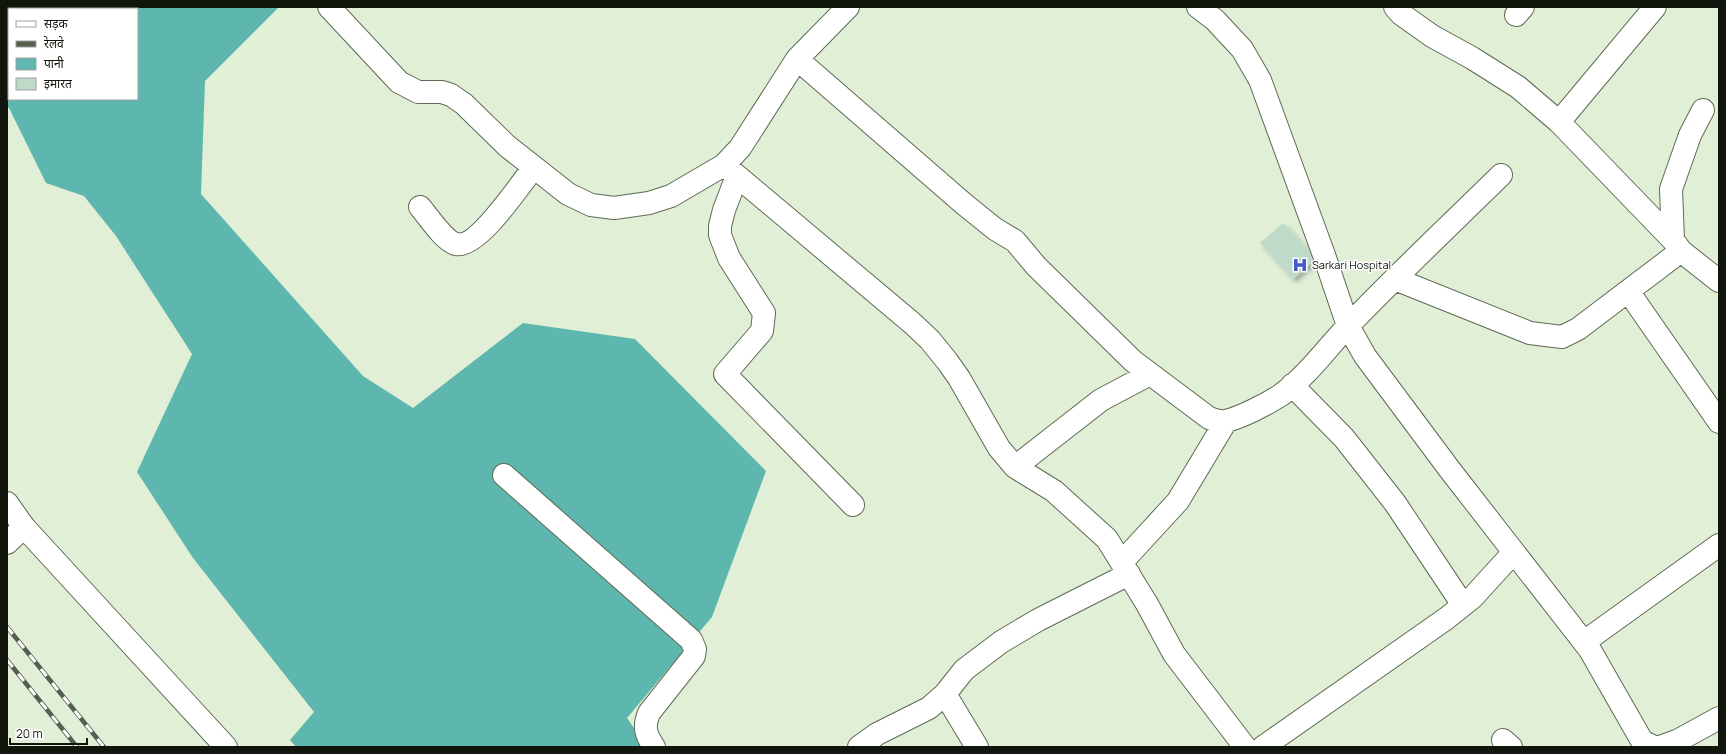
<svg xmlns="http://www.w3.org/2000/svg" width="1726" height="754" font-family="Manrope,'Noto Sans Devanagari',sans-serif">
<style>
.water{fill:#5eb7ae;fill-rule:evenodd}
.building{fill:#bedac9;filter:url(#shadow)}
.lines{fill:none;stroke-linecap:round;stroke-linejoin:round}
.minor-casing{stroke:#5e6a54;stroke-width:24}
.tertiary-casing{stroke:#5e6a54;stroke-width:24}
.minor{stroke:#fff;stroke-width:22}
.tertiary{stroke:#fff;stroke-width:22}
.rail-casing{stroke:#565e4f;stroke-width:4.5}
.rail{stroke:#fff;stroke-width:3;stroke-dasharray:9;stroke-linecap:butt}
.labels{text-anchor:middle;stroke-width:3;stroke-linejoin:round;paint-order:stroke}
.poi-label{font-size:11px;fill:#11160d;stroke:#fff;text-anchor:start}
</style>
<defs>
<filter id="shadow"><feDropShadow dx="3.5" dy="3.5" stdDeviation="2" flood-color="#0004"/></filter>
</defs>
<rect width="100%" height="100%" fill="#e1efd6"/>
<path class="water" d="M7,7H279L205,81L201,194L363,376L413,408L523,323L635,339L766,471L712,617L627,718L647,747H296L290,740L314,712L193,558L137,472L192,354L116,236L84,196L46,183L9,108L7,107ZM9,9H137V99H9Z"/>
<path class="building" d="M1283,223L1316,259L1293,279L1260,243Z"/>
<g class="lines">
<g class="minor-casing">
<path id="minor" d="M329,7L399,82L418,92H442L451,95L464,104L507,146L568,194L591,205L614,208L649,203L671,196L724,165L740,148L797,59L848,7
M1198,7L1215,20L1242,49L1260,80L1324,255L1348,326L1365,356L1450,470L1590,650L1642,741L1654,747
M1395,7L1401,14L1432,36L1472,58L1518,87L1559,122L1673,240L1681,251L1719,281
M1516,15L1523,7
M797,59L964,204L995,229L1015,241L1036,266L1133,361L1209,418C1214,420 1220,422 1226,421C1242,417 1267,404 1281,395C1307,376 1326,349 1348,326C1398,274 1450,225 1501,175
M1559,122L1655,7
M724,165L912,323L930,340L947,361L959,378L999,448L1015,467L1054,491L1107,539L1147,604L1174,654L1245,747
M737,176L724,210L720,226V235L729,258L764,313L762,331L725,374L853,505
M420,207C428,216 444,241 456,244C478,249 521,183 534,167
M1673,240L1671,189L1690,135L1703,110
M1395,279L1530,333L1562,337L1578,329L1681,251
M1628,291L1719,422
M1292,385L1344,438L1395,503L1463,605
M1015,467L1101,400L1150,374
M504,475L691,640L695,649L694,656L649,713C643,727 646,735 654,747
M7,543L24,527
M1122,562L1178,501L1226,421
M1584,642L1719,545
M945,694L977,747
M1503,740L1511,747
M859,747L877,734L929,708L945,694L964,670L1001,642L1038,620L1129,574
M1263,747L1447,618L1472,598L1514,552
M1660,747L1679,740L1719,718"/>
</g>
<g class="tertiary-casing">
<path id="tertiary" d="M7,503L24,527L226,747"/>
</g>
<use href="#minor" class="minor"/>
<use href="#tertiary" class="tertiary"/>
<g class="rail-casing">
<path id="rail" d="M7,627L104,747
M7,660L77,747"/>
</g>
<use href="#rail" class="rail"/>
</g>
<defs>
<g id="hospital-bare" transform="scale(1.2)"><path d="M-5-5h3v3.5h4V-5h3V5h-3V1.5h-4V5h-3Z" fill="#465ace" stroke="#fff" stroke-width="2.5" paint-order="stroke"/></g>
</defs>
<g fill-rule="evenodd">
<use href="#hospital-bare" x="1300" y="265"/>
</g>
<g class="labels">
<g class="poi-label">
<text x="1312" y="269">Sarkari Hospital</text>
</g>
</g>
<rect width="1726" height="754" fill="none" stroke="#11160d" stroke-width="16"/>
<rect x="8" y="8" width="130" height="92" fill="#ffffff" stroke="#a0a29e"/>
<rect x="16" y="21" width="20" height="6" fill="#ffffff" stroke="#a0a29e"/>
<text x="44" y="28" font-size="12" fill="#11160d">सड़क</text>
<rect x="16" y="41" width="20" height="6" fill="#565e4f" stroke="#a0a29e"/>
<text x="44" y="48" font-size="12" fill="#11160d">रेलवे</text>
<rect x="16" y="58" width="20" height="12" fill="#5eb7ae" stroke="#a0a29e"/>
<text x="44" y="68" font-size="12" fill="#11160d">पानी</text>
<rect x="16" y="78" width="20" height="12" fill="#bedac9" stroke="#a0a29e"/>
<text x="44" y="88" font-size="12" fill="#11160d">इमारत</text>
<path d="M10 738v6h77v-6" fill="none" stroke="#11160d" stroke-width="2"/>
<text x="16" y="738" font-size="12" fill="#11160d" stroke="#ffffff" stroke-width="3" paint-order="stroke">20 m</text>
</svg>
